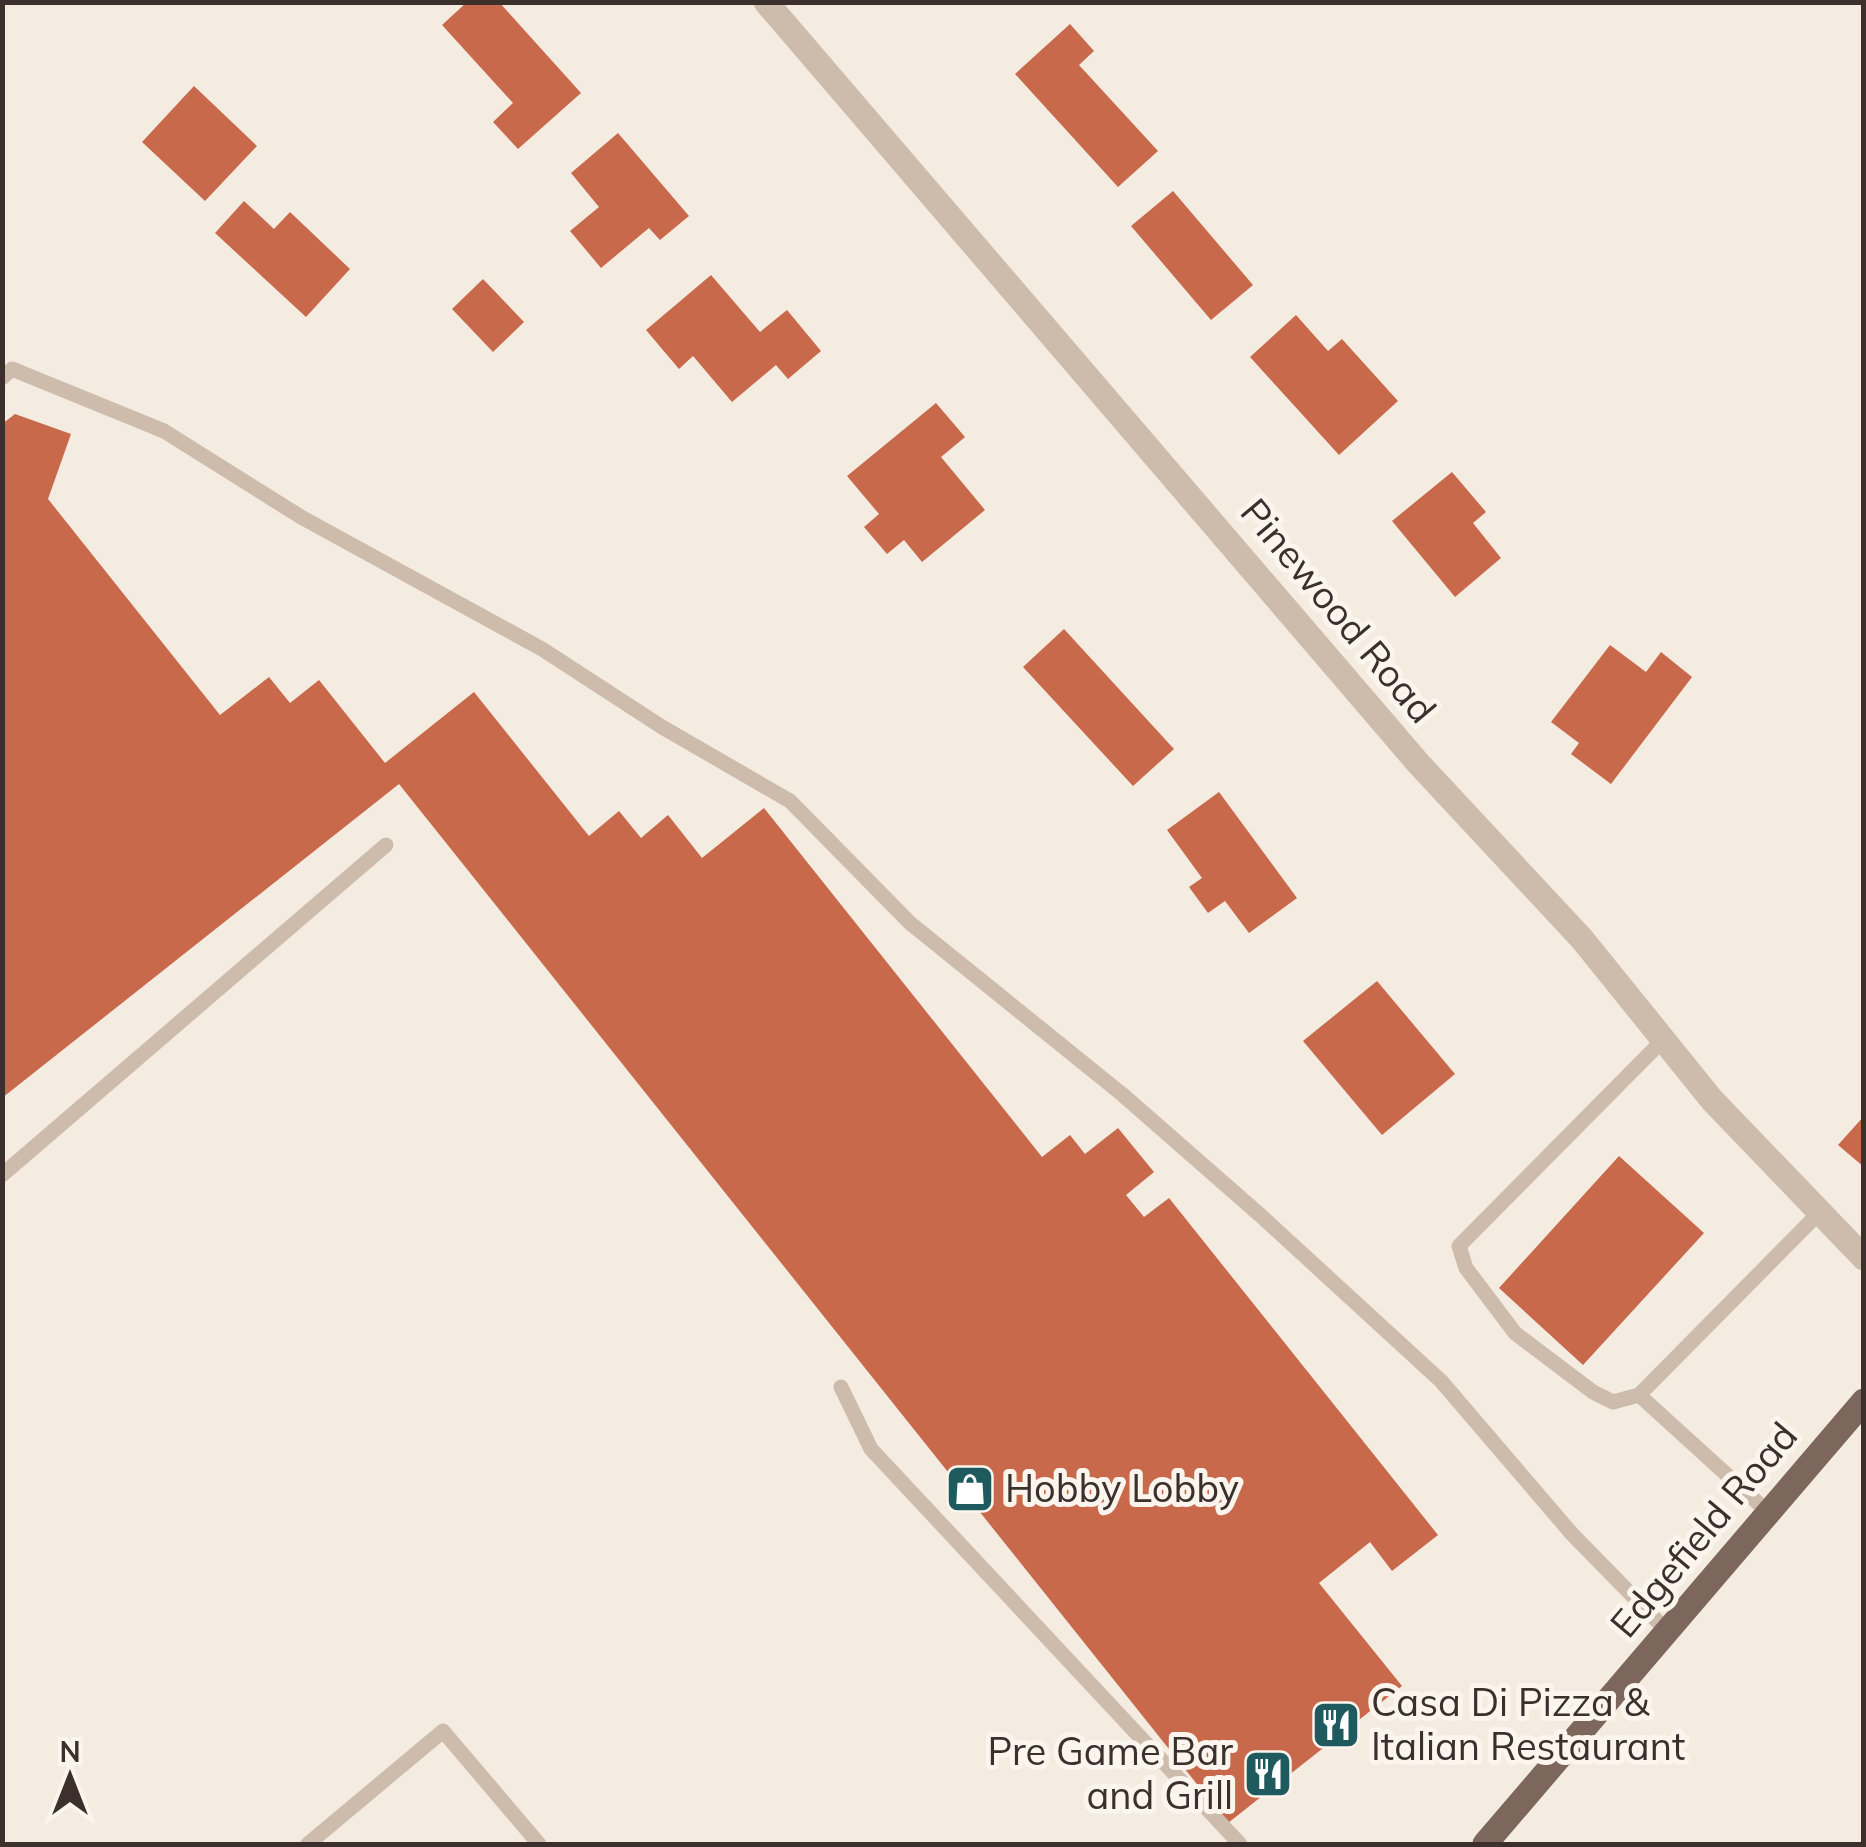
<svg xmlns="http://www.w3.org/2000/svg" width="1866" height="1847" font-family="Mulish,sans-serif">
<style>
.building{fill:#c8694b}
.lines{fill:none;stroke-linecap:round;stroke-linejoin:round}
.service{stroke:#cdbbac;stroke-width:15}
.minor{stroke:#cdbbac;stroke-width:25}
.primary{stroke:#7d675c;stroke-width:25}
.labels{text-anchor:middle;stroke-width:10;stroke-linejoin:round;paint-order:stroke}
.street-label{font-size:38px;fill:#3b302b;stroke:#fbf5ee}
.poi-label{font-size:38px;fill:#3b302b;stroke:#fbf5ee;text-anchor:start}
</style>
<rect width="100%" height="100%" fill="#f4ebe1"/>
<path class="building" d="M467,2H499L581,93L518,149L493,122L513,103L442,25Z
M1070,24L1094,51L1079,65L1158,151L1118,187L1015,74Z
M194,86L257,146L205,201L142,142Z
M618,133L689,216L660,240L649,228L601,268L570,231L599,207L571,173Z
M1173,191L1253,285L1211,320L1131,226Z
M244,201L274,229L290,212L350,269L306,317L215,233Z
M711,275L760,332L787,310L821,351L788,379L776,365L732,402L693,356L679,369L646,330Z
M483,279L524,322L493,352L452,309Z
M1296,315L1328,351L1342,339L1398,401L1339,455L1250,357Z
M936,403L965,437L941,457L985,510L922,562L904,540L887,554L864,527L879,514L847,476Z
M15,414L71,434L48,499L220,715L269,677L290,703L319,680L385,763L474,692L589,836L619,811L641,838L668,815L702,858L764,808L1042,1157L1070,1135L1085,1154L1118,1128L1154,1172L1126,1195L1144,1217L1169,1198L1438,1535L1392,1571L1370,1542L1319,1583L1402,1686L1228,1823L399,784L2,1098V424Z
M1452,472L1486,512L1473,523L1501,558L1455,597L1392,521Z
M1064,629L1174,749L1133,786L1023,667Z
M1610,645L1646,672L1661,652L1692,677L1611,784L1571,754L1579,743L1551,722Z
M1219,792L1297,898L1249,933L1225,901L1208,913L1189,887L1202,878L1167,830Z
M1377,981L1455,1074L1382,1135L1303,1041Z
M1864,1116V1167L1838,1145Z
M1619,1156L1704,1233L1583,1365L1499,1288Z"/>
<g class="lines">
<path class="service" d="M2,378L12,369L164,431L301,517L542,649L662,727L790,801L910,923L1123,1095L1260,1215L1441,1381L1572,1534L1667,1631
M2,1175L386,845
M841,1387L871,1449L1240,1844
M1639,1395L1613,1402L1593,1392L1515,1333L1466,1268L1459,1246L1663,1040
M1769,1513L1639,1395L1819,1213
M308,1844L443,1731L539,1844"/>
<path class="minor" d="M766,2L1418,763L1582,939L1712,1100L1864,1258"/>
<path class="primary" d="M1485,1844L1864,1401"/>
</g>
<defs>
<g id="shop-square" transform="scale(2.5)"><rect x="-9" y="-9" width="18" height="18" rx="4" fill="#1f5a5e" stroke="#fbf5ee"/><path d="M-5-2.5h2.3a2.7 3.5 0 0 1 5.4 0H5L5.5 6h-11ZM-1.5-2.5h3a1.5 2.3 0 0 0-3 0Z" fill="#fff"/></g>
<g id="restaurant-square" transform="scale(2.5)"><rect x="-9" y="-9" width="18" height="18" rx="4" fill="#1f5a5e" stroke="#fbf5ee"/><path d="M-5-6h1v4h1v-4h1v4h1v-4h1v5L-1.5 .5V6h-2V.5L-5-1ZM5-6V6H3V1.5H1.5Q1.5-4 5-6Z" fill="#fff"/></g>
</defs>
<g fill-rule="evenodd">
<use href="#shop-square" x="970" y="1489"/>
<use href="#restaurant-square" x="1336" y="1725"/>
<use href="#restaurant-square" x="1268" y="1774"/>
</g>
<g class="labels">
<g class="street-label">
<text transform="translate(1338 611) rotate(50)" y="13">Pinewood Road</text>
<text transform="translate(1704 1530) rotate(-50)" y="13">Edgefield Road</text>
</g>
<g class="poi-label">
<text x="1005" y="1502">Hobby Lobby</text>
<text x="1371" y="1716">Casa Di Pizza &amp;<tspan x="1371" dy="44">Italian Restaurant</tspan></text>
<text x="1233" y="1765" text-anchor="end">Pre Game Bar<tspan x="1233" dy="44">and Grill</tspan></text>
</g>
</g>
<rect width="1866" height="1847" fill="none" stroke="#3b302b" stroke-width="10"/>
<g transform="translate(70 1777)" stroke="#fbf5ee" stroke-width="8" paint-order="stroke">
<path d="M0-8L18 38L0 25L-18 38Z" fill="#3b302b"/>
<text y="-15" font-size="28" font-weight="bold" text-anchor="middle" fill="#3b302b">N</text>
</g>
</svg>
